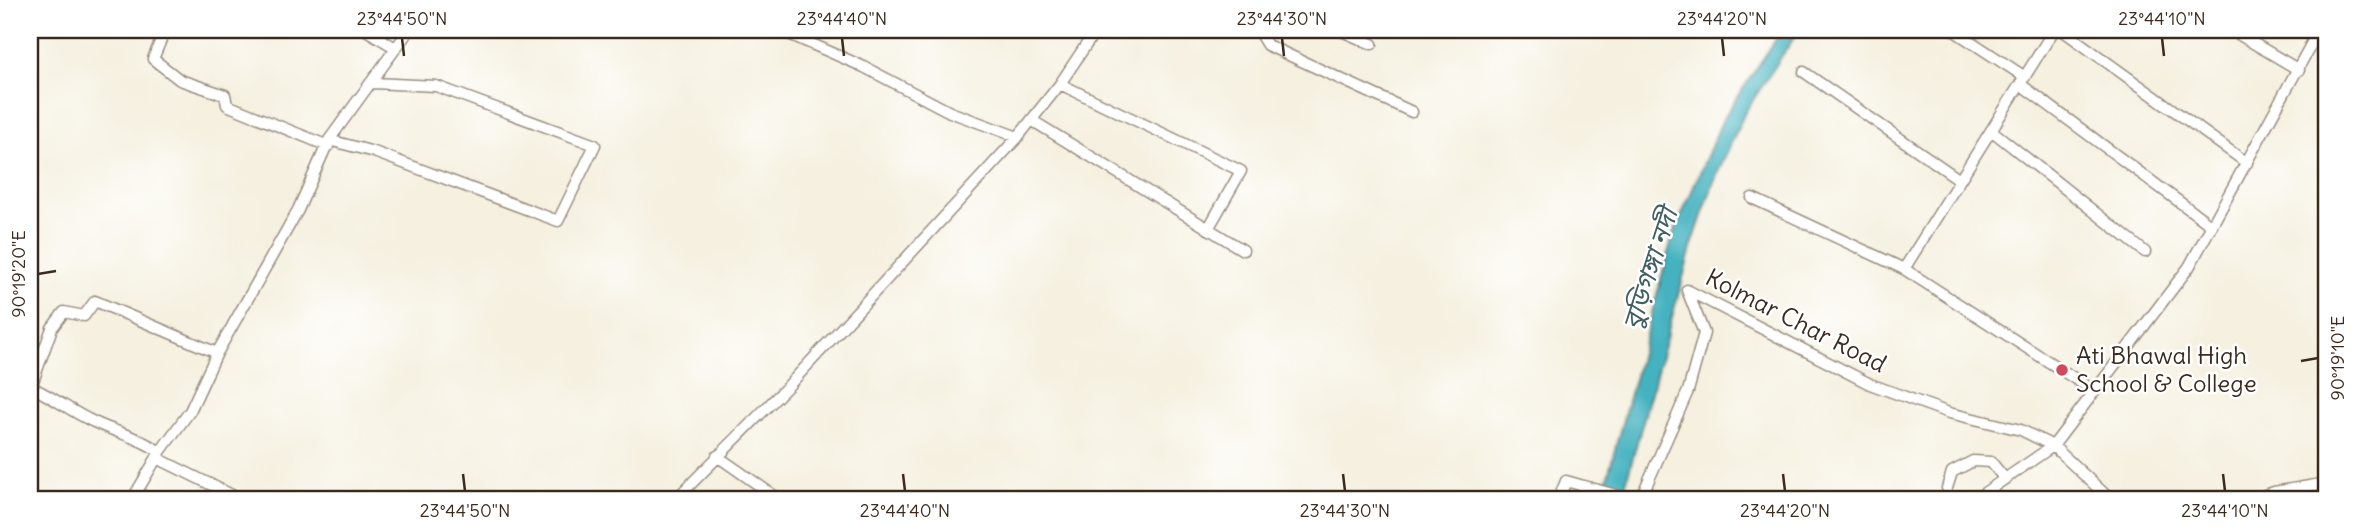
<svg xmlns="http://www.w3.org/2000/svg" width="2357" height="530" font-family="Delius,'Noto Sans Bengali',sans-serif">
<style>
.water{fill:#44b2c0;stroke:#406e6f;stroke-width:2}
.lines{fill:none;stroke-linecap:round;stroke-linejoin:round}
.street-casing{stroke:#988d7e;stroke-width:13}
.street{stroke:#fff;stroke-width:10}
.ticks{fill:none;stroke:#3b2a1e;stroke-width:2.5}
.poi-dot{fill:#d1495b;stroke:#fff;stroke-width:2.5}
.labels{text-anchor:middle;stroke-width:5;stroke-linejoin:round;paint-order:stroke}
.street-label{font-size:24px;fill:#3b2a1e;stroke:#fff}
.poi-label{font-size:24px;fill:#3b2a1e;stroke:#fff;text-anchor:start}
.water-label{font-size:26px;font-style:italic;fill:#3f605f;stroke:#fff}
.neatline{fill:none;stroke:#3b2a1e;stroke-width:2.5}
.ticks-label{font-size:18px;text-anchor:middle;fill:#3b2a1e}
</style>
<rect width="100%" height="100%" fill="#fff"/>
<filter id="ink" filterUnits="userSpaceOnUse"><feTurbulence type="fractalNoise" baseFrequency=".0143" numOctaves="2"/><feDisplacementMap in="SourceGraphic" scale="14" xChannelSelector="R" yChannelSelector="G"/><feConvolveMatrix kernelMatrix="1 2 1 2 8 2 1 2 1" color-interpolation-filters="sRGB"/></filter>
<filter id="wash" filterUnits="userSpaceOnUse"><feTurbulence type="fractalNoise" baseFrequency=".00686" numOctaves="4" result="noise"/><feDisplacementMap in="SourceGraphic" scale="28" xChannelSelector="R" yChannelSelector="G"/><feGaussianBlur stdDeviation="1.57" result="paint"/><feColorMatrix in="noise" values="0 0 0 0 0 0 0 0 0 0 0 0 0 0 0 0 0 1.4 0 .05"/><feComposite in="paint" operator="in"/></filter>
<g filter="url(#wash)">
<rect width="100%" height="100%" fill="#f5f0df"/>
<path class="water" d="M1782,30H1799L1745,112L1714,181L1692,245L1621,500H1598L1607,479L1673,235L1723,119Z"/>
</g>
<g filter="url(#ink)">
<g class="lines">
<g class="street-casing">
<path id="street" d="M165,30L153,59L180,80L225,95L227,105L328,146
M366,30L394,47
M780,30L864,67L950,112L1018,137
M1265,30L1262,37L1267,45L1412,112
M1339,30L1372,44
M1953,30L2025,77
M2062,30L2247,163
M2231,30L2299,70
M1804,72L1960,180
M1060,84L1241,171L1208,229
M2020,84L2212,226
M1033,121L1243,250
M1991,130L2145,252
M329,140L374,152L558,221L595,145L436,86L373,83
M1752,198L1904,269L2094,391
M1904,269L2054,30
M31,387L52,328L64,312L84,316L95,301L217,353
M30,391L31,387C53,397 72,412 94,422C117,433 139,437 160,452
M717,456L780,500
M157,458L242,500
M1947,488L1952,472L1973,461L1991,462L2005,479
M132,500L160,452L190,411L217,353L298,210L329,140L409,30
M675,500L789,385L1018,137L1060,84L1096,30
M1558,500L1566,481L1634,500
M1640,500L1688,391L1704,333L1687,290L1870,384L1949,413L2021,430L2053,446L2111,500
M1974,500L2053,446L2189,267L2319,30
M2251,500L2274,492L2327,483"/>
</g>
<use href="#street" class="street"/>
</g>
</g>
<path class="ticks" d="M402,38L404,56M842,38L844,56M1282,38L1284,56M1722,38L1724,56M2162,38L2164,56M38,274L56,271M2301,361L2318,358M463,474L465,491M903,474L905,491M1343,474L1345,491M1783,474L1785,491M2223,474L2225,491"/>
<circle class="poi-dot" cx="2062" cy="370" r="7"/>
<g class="labels">
<g class="street-label">
<text transform="translate(1796 321) rotate(27)" y="8">Kolmar Char Road</text>
</g>
<g class="poi-label">
<text x="2076" y="364">Ati Bhawal High<tspan x="2076" dy="28">School &amp; College</tspan></text>
</g>
<g class="water-label">
<text transform="translate(1650 269) rotate(-72)" y="9">বুড়িগঙ্গা নদী</text>
</g>
</g>
<rect width="2357" height="530" fill="none" stroke="#fff" stroke-width="77"/>
<rect x="38" y="38" width="2280" height="453" class="neatline"/>
<g class="ticks-label">
<text x="402" y="25">23°44'50"N</text>
<text x="842" y="25">23°44'40"N</text>
<text x="1282" y="25">23°44'30"N</text>
<text x="1722" y="25">23°44'20"N</text>
<text x="2162" y="25">23°44'10"N</text>
<text transform="translate(19 274) rotate(-90)" y="6">90°19'20"E</text>
<text transform="translate(2338 358) rotate(-90)" y="6">90°19'10"E</text>
<text x="465" y="517">23°44'50"N</text>
<text x="905" y="517">23°44'40"N</text>
<text x="1345" y="517">23°44'30"N</text>
<text x="1785" y="517">23°44'20"N</text>
<text x="2225" y="517">23°44'10"N</text>
</g>
</svg>
